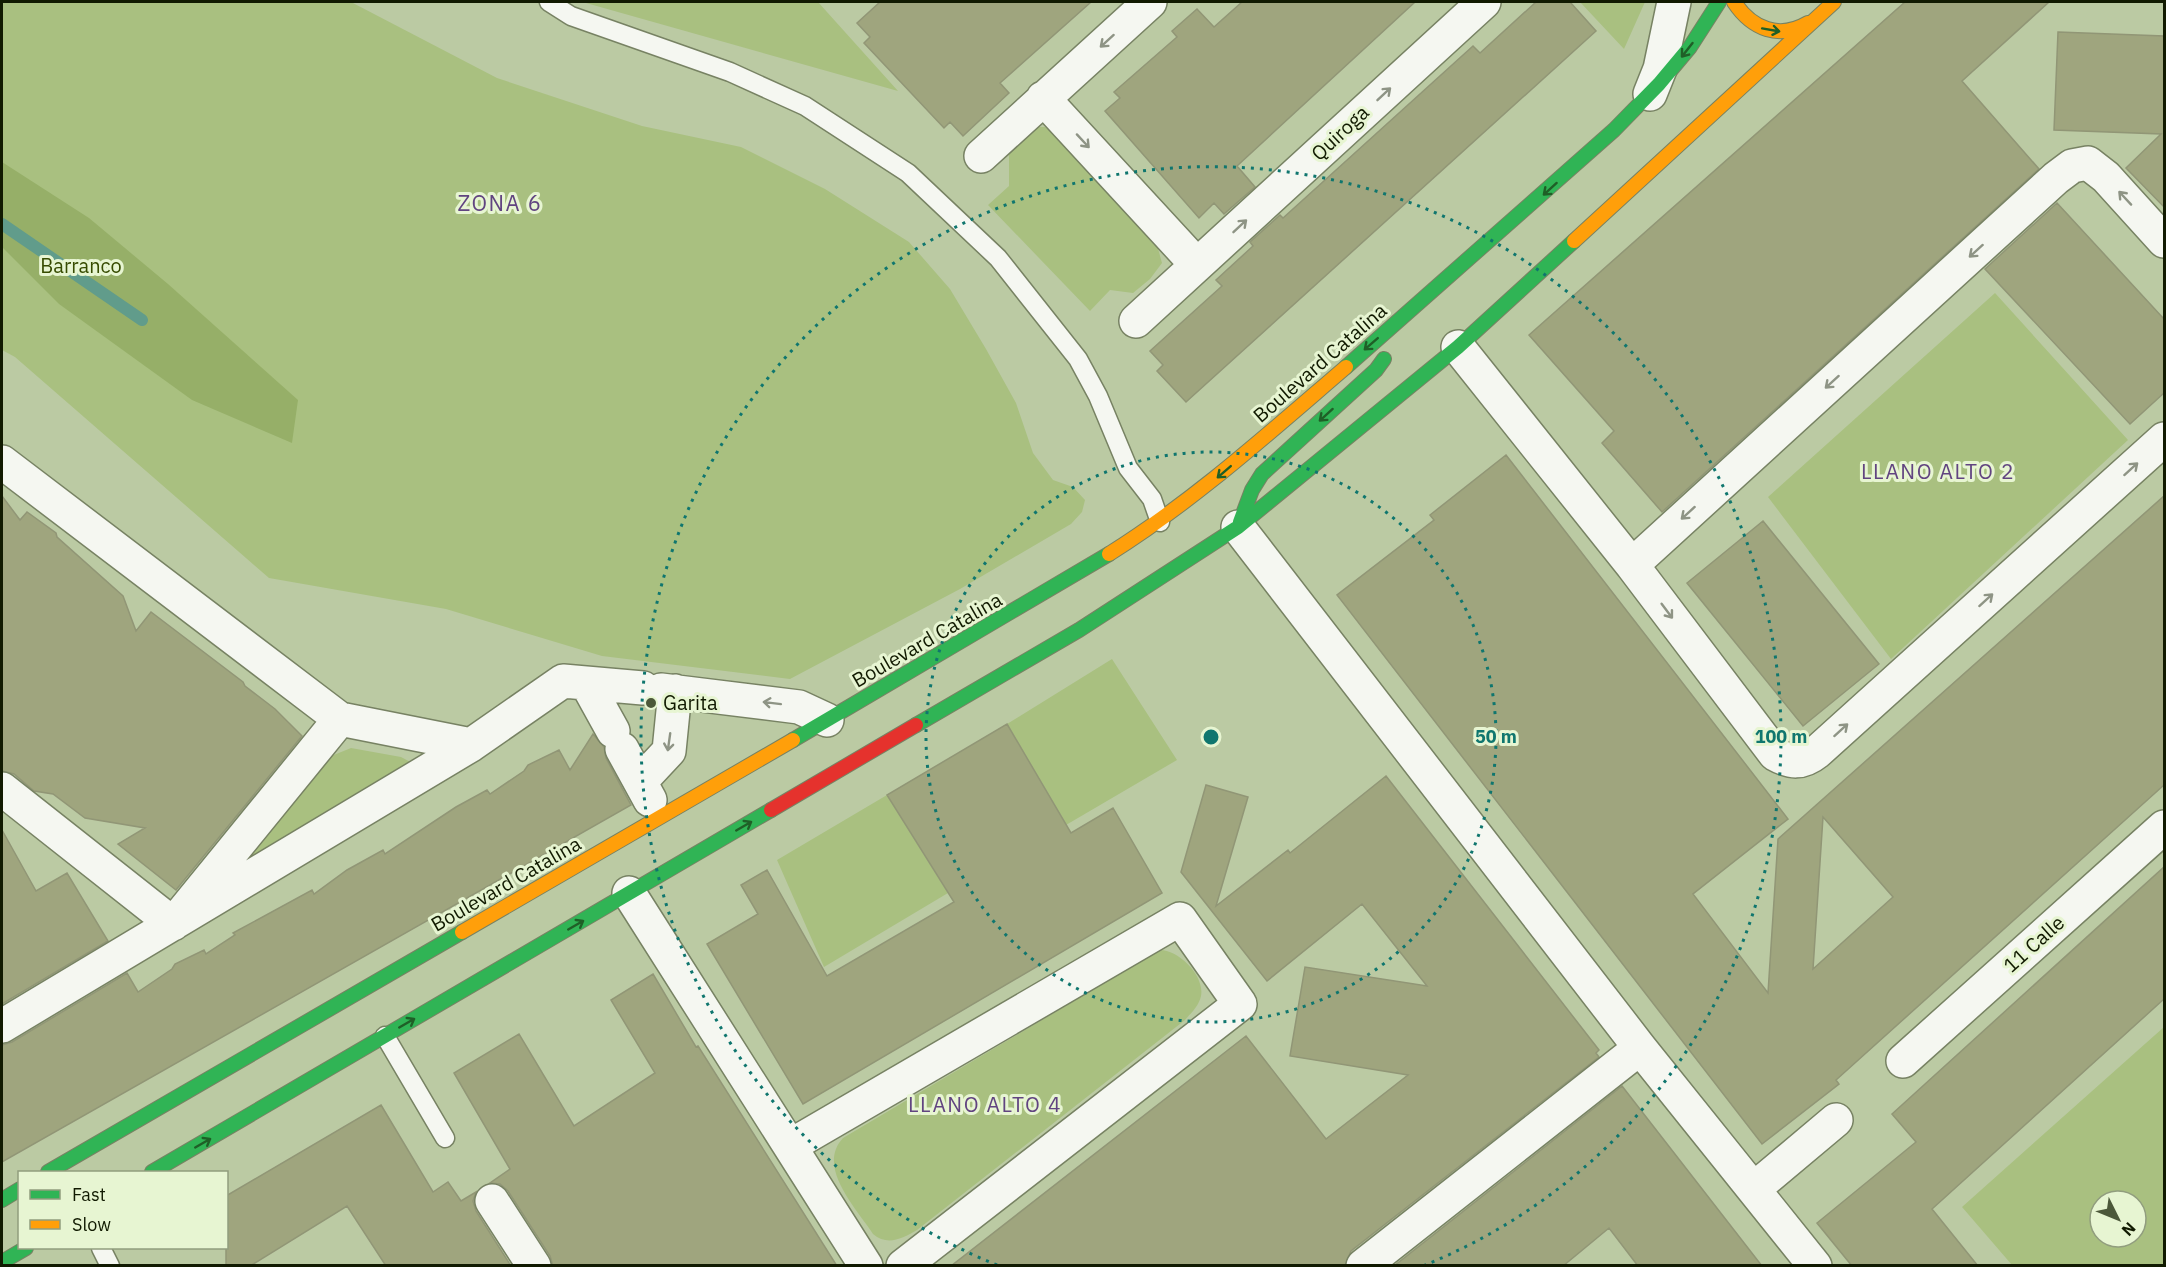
<svg xmlns="http://www.w3.org/2000/svg" width="2166" height="1267" font-family="'IBM Plex Sans',sans-serif">
<style>
.green{fill:#a9c080;fill-rule:evenodd}
.forest{fill:#96af68}
.lines{fill:none;stroke-linecap:round;stroke-linejoin:round}
.stream{stroke:#619c8b;stroke-width:12}
.building{fill:#9fa57e;stroke:#919676;stroke-width:1.5;fill-rule:evenodd}
.lane-casing{stroke:#778263;stroke-width:21}
.street-casing{stroke:#778263;stroke-width:36}
.fast-casing{stroke:#778263;stroke-width:16}
.slow-casing{stroke:#778263;stroke-width:16}
.jam-casing{stroke:#778263;stroke-width:16}
.lane{stroke:#f5f7f1;stroke-width:18}
.street{stroke:#f5f7f1;stroke-width:33}
.fast{stroke:#30b455;stroke-width:14}
.slow{stroke:#ff9f0a;stroke-width:14}
.jam{stroke:#e5322d;stroke-width:14}
.oneway{stroke:#1f5f27}
.oneway2{stroke:#8e9485}
.ring{fill:none;stroke:#0f766e;stroke-width:3;stroke-dasharray:3 6}
.poi-dot{fill:#4c583a;stroke:#e7f5d2;stroke-width:2}
.labels{text-anchor:middle;stroke-width:6;stroke-linejoin:round;paint-order:stroke}
.street-label{font-size:20px;fill:#111a01;stroke:#e7f5d2}
.park-label{font-size:20px;fill:#364b00;stroke:#e7f5d2}
.poi-label{font-size:20px;fill:#111a01;stroke:#e7f5d2;text-anchor:start}
.neighbourhood-label{font-size:21px;letter-spacing:1.5px;fill:#614480;stroke:#e7f5d2}
.quarter-label{font-size:22px;letter-spacing:1.5px;fill:#614480;stroke:#e7f5d2}
.centre{fill:#0f766e;stroke:#e7f5d2;stroke-width:3}
.ring-label{font-size:18px;text-anchor:middle;font-weight:bold;fill:#0f766e;stroke:#e7f5d2;stroke-width:6;stroke-linejoin:round;paint-order:stroke}
</style>
<rect width="100%" height="100%" fill="#bbcaa3"/>
<path class="green" d="M2,2H351L497,78L642,126L741,147L825,189L909,242L950,289L986,349L1016,403L1033,453L1053,480L1073,487L1085,500L1082,512L1071,524L960,589L790,679L602,656L446,609L269,578L15,357L2,350Z
M585,2H818L898,91L586,3Z
M1580,2H1645L1624,49Z
M1037,127H1045L1049,130L1157,245L1162,263L1150,279L1133,293L1110,290L1090,311L988,205L1009,186V150Z
M1995,293L2128,440L1891,659L1768,497Z
M1112,659L1177,760L1066,825L1007,724Z
M351,748L401,757L418,766L256,859L249,854L324,759Z
M887,795L948,893L824,967L777,860Z
M1160,950C1179,950 1205,976 1201,996C1199,1006 1191,1013 1185,1020L917,1230C902,1239 887,1246 873,1234C856,1208 816,1167 843,1138Z
M2164,1027V1265H2012L1962,1207ZM2100,1201H2136V1237H2100Z"/>
<path class="forest" d="M2,162L89,218L168,284L298,400L292,443L192,400L59,304L2,247Z"/>
<g class="lines">
<path class="stream" d="M2,224L142,320"/>
</g>
<path class="building" d="M880,2H1091L1000,83L1009,93L963,136L950,122L944,128L864,43L870,37L857,23Z
M1242,2H1415L1237,166L1255,187L1224,214L1214,203L1199,218L1105,111L1120,98L1114,92L1177,37L1172,31L1197,9L1214,27Z
M1536,2H1570L1596,31L1186,402L1157,371L1163,365L1150,351L1222,286L1216,280L1253,246L1250,242L1280,215L1283,218L1473,46L1480,53Z
M1905,2H2049L1962,81L2039,169L1662,512L1602,443L1614,431L1529,335Z
M2058,32L2164,36V207L2126,168L2161,134L2054,130Z
M2057,203L2164,319V393L2130,424L1985,269Z
M1506,455L1788,819L1693,894L1768,993L1778,839L2164,496V785L1836,1080L1839,1084L1762,1144L1337,595L1434,520L1430,515ZM1823,817L1893,897L1813,969Z
M2,496L20,520L27,512L56,533L57,537L123,596L136,631L151,612L243,682L245,686L275,709L302,736L176,890L118,844L145,828L85,818L53,794L34,791L14,774L2,771Z
M1763,521L1879,664L1803,726L1687,583Z
M1007,724L1071,833L1113,808L1162,893L803,1104L707,944L758,914L741,885L767,870L827,976L954,902L887,795Z
M593,734L604,747L606,758L631,805L2,1162V1045L12,1042L127,973L138,992L172,969L175,964L204,950L206,954L235,935L233,933L312,890L314,894L347,870L383,850L385,854L456,807L487,790L490,794L524,771L528,765L559,750L570,770Z
M1386,776L1599,1050L1596,1053L1599,1057L1351,1251L1345,1266H951L1246,1036L1326,1139L1408,1075L1290,1056L1305,967L1427,986L1362,904L1267,981L1181,872L1206,785L1248,797L1216,906L1288,850L1290,853Z
M2,830L36,891L67,873L108,941L2,1004Z
M2164,867V999L1932,1209L1978,1266H1852L1817,1223L1916,1142L1892,1114Z
M653,974L696,1047L698,1046L837,1266H553L550,1256L508,1191L500,1184L490,1183L510,1169L454,1073L519,1034L574,1126L655,1073L611,1000Z
M1622,1086L1762,1266H1638L1609,1228L1563,1266H1394Z
M381,1105L433,1192L448,1182L461,1201L476,1192L473,1201L476,1211L511,1266H386L347,1206L250,1266H226V1196Z"/>
<g class="lines">
<g class="lane-casing">
<path id="lane" d="M549,2L571,16L730,72L805,106L908,173L998,258L1078,359L1098,396L1128,468L1152,499L1160,522
M385,1036L445,1138
M101,1248L110,1266"/>
</g>
<g class="street-casing">
<path id="street" d="M1650,94L1660,69L1674,2
M1043,98L1197,265
M981,156L1150,2
M1136,321L1484,2
M1458,347L1632,565L1775,754C1791,763 1802,764 1817,752L2164,439
M2,462L340,719L471,745
M1238,527L1640,1048L1815,1266
M1632,565L2056,178L2072,166L2088,163L2106,177L2164,241
M587,684L613,731
M661,690L799,707L827,720
M622,749L650,800
M640,782L669,751L675,691
M2,789L173,924L340,719
M629,893L866,1266
M2,1026L471,745L563,681L643,688
M1903,1061L2164,827
M790,1146L1180,919L1240,1004L903,1266
M1755,1188L1836,1120
M492,1201L534,1266
M1363,1266L1640,1048"/>
</g>
<g class="fast-casing">
<path id="fast" d="M1346,367L1614,130L1659,84L1690,47L1719,2
M1240,522L1252,490L1262,474L1376,370L1384,359
M916,725L1079,630L1238,527L1458,347L1574,241
M793,740L1109,554
M48,1172L462,932
M152,1172L771,810
M2,1200L20,1189
M2,1262L26,1248"/>
</g>
<g class="slow-casing">
<path id="slow" d="M1734,2C1752,29 1779,40 1808,23
M1574,241L1834,2
M1109,554C1195,500 1269,433 1346,367
M462,932L793,740"/>
</g>
<g class="jam-casing">
<path id="jam" d="M771,810L916,725"/>
</g>
<use href="#lane" class="lane"/>
<use href="#street" class="street"/>
<use href="#fast" class="fast"/>
<use href="#slow" class="slow"/>
<use href="#jam" class="jam"/>
</g>
<defs><path id="oneway-shaft" d="M-6 0H5M1.5-3L5.5 0L1.5 3" fill="none" stroke-width="1.6" stroke-linecap="round" stroke-linejoin="round" transform="scale(1.5)"/></defs>
<g class="oneway">
<use href="#oneway-shaft" transform="translate(1771 30) rotate(10)"/>
<use href="#oneway-shaft" transform="translate(1687 50) rotate(128)"/>
<use href="#oneway-shaft" transform="translate(1550 189) rotate(138)"/>
<use href="#oneway-shaft" transform="translate(1371 344) rotate(139)"/>
<use href="#oneway-shaft" transform="translate(1326 415) rotate(138)"/>
<use href="#oneway-shaft" transform="translate(1224 472) rotate(139)"/>
<use href="#oneway-shaft" transform="translate(744 826) rotate(-30)"/>
<use href="#oneway-shaft" transform="translate(576 925) rotate(-30)"/>
<use href="#oneway-shaft" transform="translate(407 1023) rotate(-30)"/>
<use href="#oneway-shaft" transform="translate(203 1143) rotate(-30)"/>
</g>
<g class="oneway2">
<use href="#oneway-shaft" transform="translate(1107 41) rotate(138)"/>
<use href="#oneway-shaft" transform="translate(1384 94) rotate(-43)"/>
<use href="#oneway-shaft" transform="translate(1083 141) rotate(47)"/>
<use href="#oneway-shaft" transform="translate(2125 198) rotate(-133)"/>
<use href="#oneway-shaft" transform="translate(1240 226) rotate(-43)"/>
<use href="#oneway-shaft" transform="translate(1976 251) rotate(138)"/>
<use href="#oneway-shaft" transform="translate(1832 382) rotate(138)"/>
<use href="#oneway-shaft" transform="translate(2131 469) rotate(-42)"/>
<use href="#oneway-shaft" transform="translate(1688 513) rotate(138)"/>
<use href="#oneway-shaft" transform="translate(1986 600) rotate(-42)"/>
<use href="#oneway-shaft" transform="translate(1667 611) rotate(53)"/>
<use href="#oneway-shaft" transform="translate(772 703) rotate(-173)"/>
<use href="#oneway-shaft" transform="translate(1841 730) rotate(-42)"/>
<use href="#oneway-shaft" transform="translate(669 742) rotate(98)"/>
</g>
<g class="ring">
<circle cx="1211" cy="737" r="285"/>
<path d="M997 1265A570 570 0 1 1 1425 1265"/>
</g>
<circle class="poi-dot" cx="651" cy="703" r="6"/>
<g class="labels">
<g class="street-label">
<text transform="translate(1340 133) rotate(-43)" y="7">Quiroga</text>
<text transform="translate(1320 363) rotate(-41)" y="7">Boulevard Catalina</text>
<text transform="translate(927 640) rotate(-30)" y="7">Boulevard Catalina</text>
<text transform="translate(506 884) rotate(-30)" y="7">Boulevard Catalina</text>
<text transform="translate(2034 944) rotate(-42)" y="7">11 Calle</text>
</g>
<g class="park-label">
<text x="81" y="273">Barranco</text>
</g>
<g class="poi-label">
<text x="663" y="710">Garita</text>
</g>
<g class="neighbourhood-label">
<text x="1938" y="479">LLANO ALTO 2</text>
<text x="985" y="1112">LLANO ALTO 4</text>
</g>
<g class="quarter-label">
<text x="500" y="211">ZONA 6</text>
</g>
</g>
<circle cx="1211" cy="737" r="9" class="centre"/>
<g class="ring-label">
<text x="1496" y="743">50 m</text>
<text x="1781" y="743">100 m</text>
</g>
<rect width="2166" height="1267" fill="none" stroke="#111a01" stroke-width="6"/>
<rect x="18" y="1171" width="210" height="78" fill="#e7f5d2" stroke="#919d7e" stroke-width="1.5"/>
<rect x="30" y="1190" width="30" height="9" fill="#30b455" stroke="#919d7e" stroke-width="1.5"/>
<text x="72" y="1201" font-size="18" fill="#111a01">Fast</text>
<rect x="30" y="1220" width="30" height="9" fill="#ff9f0a" stroke="#919d7e" stroke-width="1.5"/>
<text x="72" y="1231" font-size="18" fill="#111a01">Slow</text>
<g transform="translate(2118 1219) rotate(133)"><circle r="28" fill="#e7f5d2" stroke="#919d7e" stroke-width="1.5"/>
<path d="M0-4.5L10 22L0 15L-10 22Z" fill="#4c583a"/>
<text y="-9" font-size="16" font-weight="bold" text-anchor="middle" fill="#111a01">N</text>
</g>
</svg>
